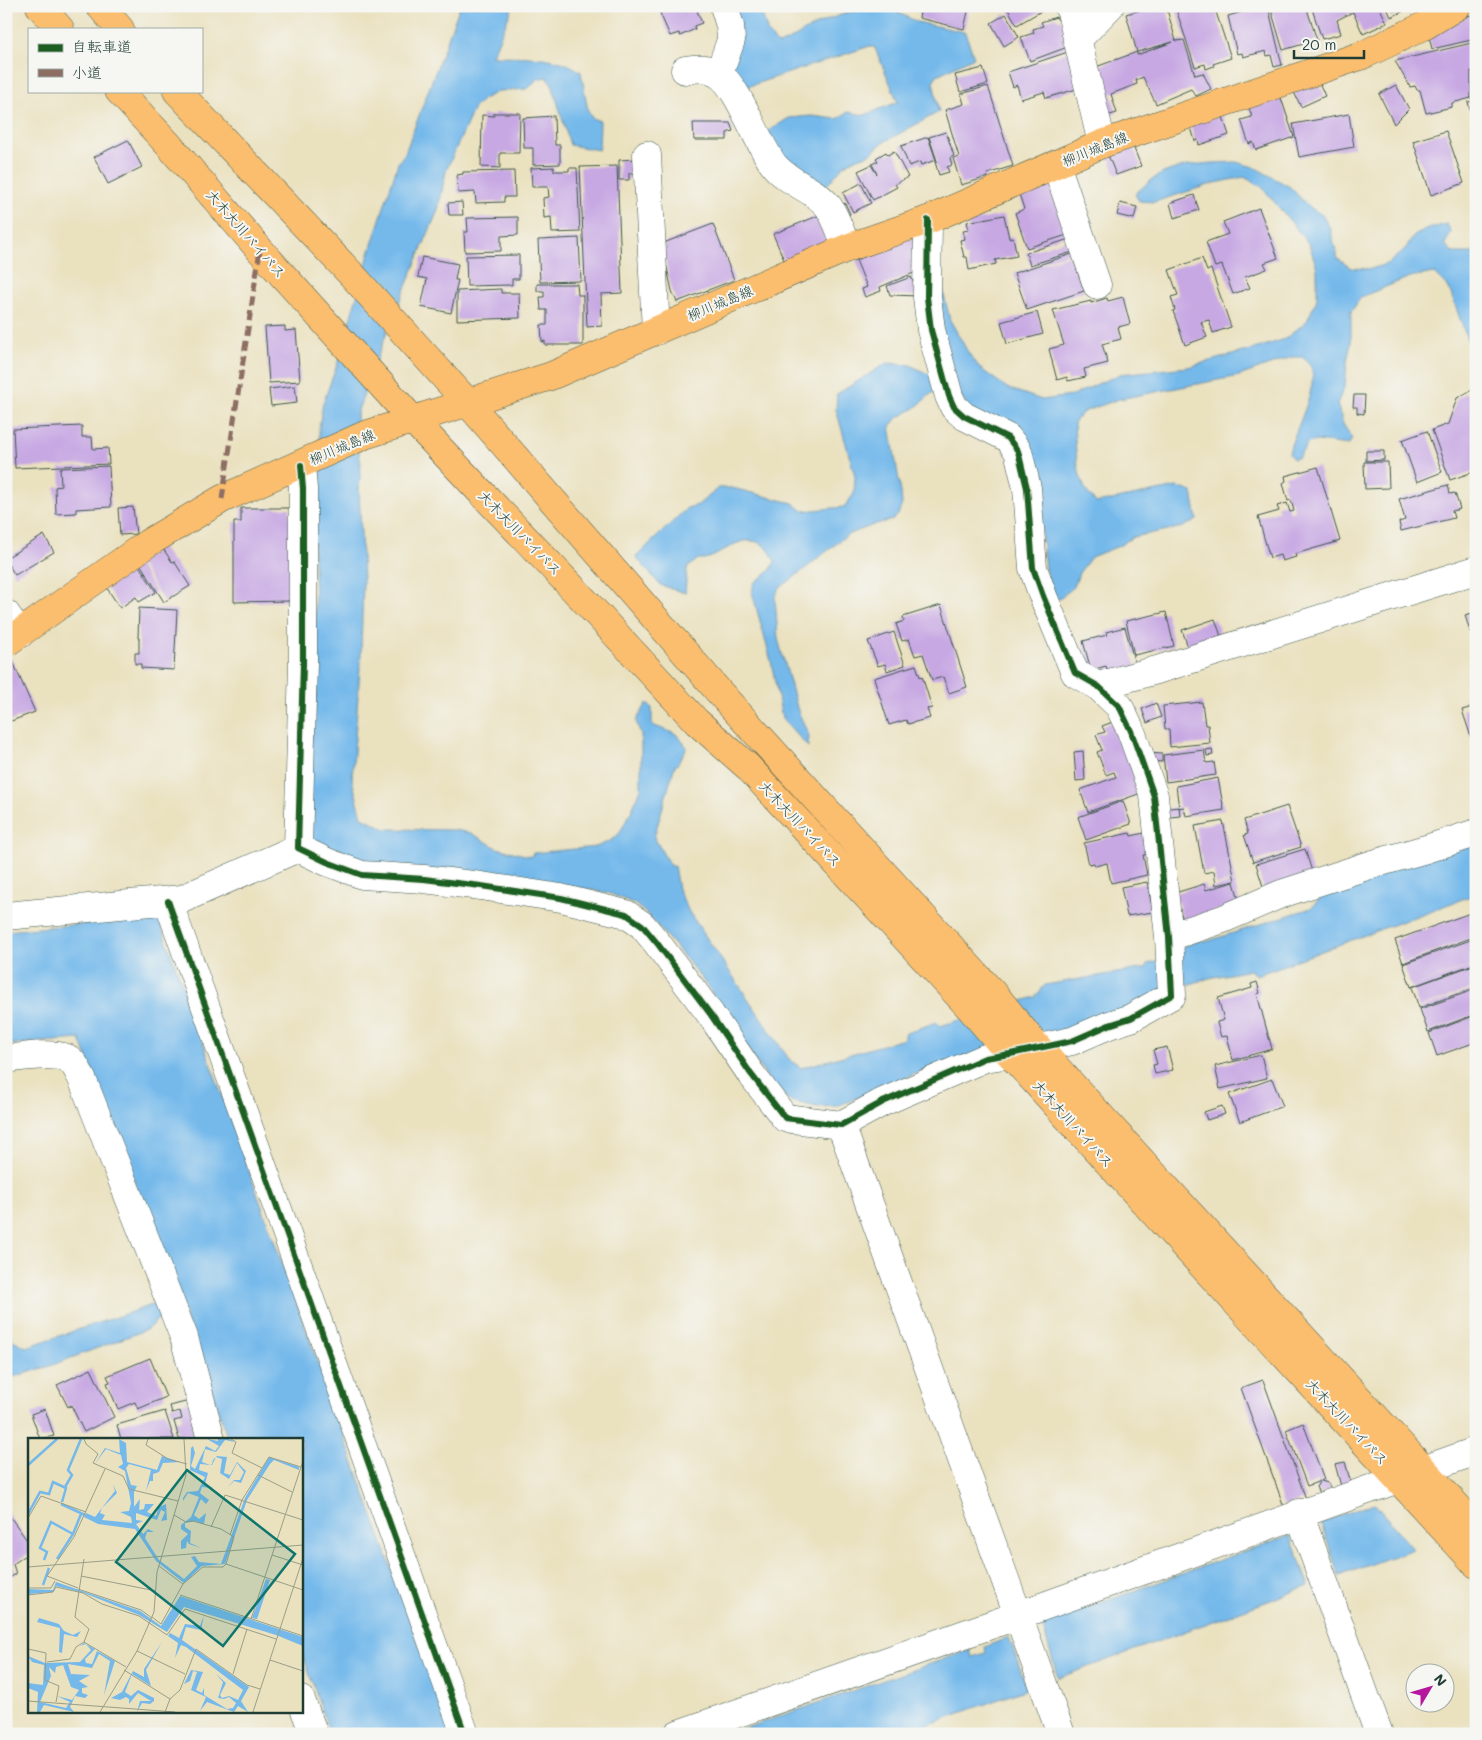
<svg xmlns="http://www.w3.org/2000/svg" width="1482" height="1740" font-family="Mali,'Klee One',sans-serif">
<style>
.water{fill:#75b9eb;stroke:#4a7b90}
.building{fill:#c7a8e3}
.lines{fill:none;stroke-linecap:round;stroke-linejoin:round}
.minor-casing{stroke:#3d5649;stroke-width:29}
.major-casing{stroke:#3d5649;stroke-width:29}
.highway-casing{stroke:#3d5649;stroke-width:29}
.minor{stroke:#fff;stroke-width:28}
.major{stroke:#fbbe6e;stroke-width:28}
.highway{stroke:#fbbe6e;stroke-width:28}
.quiet{stroke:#8d6e63;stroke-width:5;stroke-dasharray:10 5;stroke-linecap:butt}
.cycleway-casing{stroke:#f6f6f2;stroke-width:9}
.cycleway{stroke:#1b5e20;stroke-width:6}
.labels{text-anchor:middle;stroke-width:4;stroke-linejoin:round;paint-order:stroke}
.street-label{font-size:14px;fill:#1f3d34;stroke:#f6f6f2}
.inset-river{fill:none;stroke:#75b9eb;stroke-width:2.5}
.inset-road{fill:none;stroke:#999f87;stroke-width:1}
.view{fill:#0f766e;fill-opacity:0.15;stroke:#0f766e;stroke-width:2.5}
.inset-edge{fill:none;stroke:#1f3d34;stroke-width:2.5}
</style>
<rect width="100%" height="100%" fill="#f6f6f2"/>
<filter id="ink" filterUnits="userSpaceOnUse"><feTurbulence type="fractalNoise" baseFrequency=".02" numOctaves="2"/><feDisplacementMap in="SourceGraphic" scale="10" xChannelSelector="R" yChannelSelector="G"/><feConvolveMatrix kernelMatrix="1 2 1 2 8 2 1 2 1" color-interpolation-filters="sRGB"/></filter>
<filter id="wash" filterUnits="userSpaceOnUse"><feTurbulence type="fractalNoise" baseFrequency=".0096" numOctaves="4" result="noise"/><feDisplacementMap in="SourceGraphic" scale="20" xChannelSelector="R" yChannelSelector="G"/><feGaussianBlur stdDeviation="1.12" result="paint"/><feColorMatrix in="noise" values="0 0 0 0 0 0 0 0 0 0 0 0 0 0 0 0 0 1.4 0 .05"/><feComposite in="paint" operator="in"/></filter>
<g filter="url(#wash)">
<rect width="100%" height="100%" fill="#eae1bf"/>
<path class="water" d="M460,6H513L492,56C521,57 557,54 581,72L588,111L592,118L600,121L599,150L570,145L552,84L547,77L541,78L536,80L530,87L526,89L499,91L483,99L474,108L446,171L438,210L388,329L357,413L359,454L361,464L359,489L363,580L361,653L352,780L362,817L386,829L454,830L471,833L497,848L529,856H532L533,853L596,847L610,841L619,834L631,812L641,789V735L636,721L647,703L652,708V725L676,734L687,747L677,765H675L654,837L670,866H674L678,889L689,912L789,1059L801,1068L904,1039V1034L936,1022L940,1026L1035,997L1045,985L1146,968L1147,964L1161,961L1182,947L1203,939L1205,942L1311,908L1334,883L1476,840V894L1257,975L1250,970L1209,978L1181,987L1093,1025L932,1067L837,1106L817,1107L790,1101L774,1088L710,990L687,960L647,914L635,904L611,894L587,889L500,877L361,863L320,847L307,833L306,785L317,691L312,483L320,480L319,428L323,403L337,365L370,251L398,163L405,153Z
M732,6H760L768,34L779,45C792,40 803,31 816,25C841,13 868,6 895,6L897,12L917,22L965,32L974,57L937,75L933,81L939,112L882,143L870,154L855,159L844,165L822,191L801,179L765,133L789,118L811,116L837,119L848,112L865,115L898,102L875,48L870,46L746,87L730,74Z
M1236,162L1254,167L1290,187L1308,206L1322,215L1330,228L1338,259L1351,268L1371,269L1389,263L1405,249L1414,236L1427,229L1447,224L1451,232L1445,244L1453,253H1476V364L1449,288L1434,273L1410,277L1361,297L1351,312V342L1347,362L1345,385L1337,404L1343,424L1352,438L1349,445L1317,441L1308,443L1299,457L1293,459L1289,453C1293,432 1321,385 1310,365C1309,362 1304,359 1302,357H1292L1239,376L1119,399L1083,412L1074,423C1076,449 1075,486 1097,503L1177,487L1192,492L1197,520L1183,527L1133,537L1119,546L1091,557L1079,573L1074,587L1056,601L1045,569L1036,472L968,406L952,386L932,393L915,408L897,418L890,426L901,493L902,504L898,515L893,520L876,524L847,535L792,579L779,588L775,597L778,639L798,711L809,736L808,747L782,718L771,661L752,592L754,583L770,571L775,561C770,551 765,543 753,541C731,538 719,561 698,559L687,568L685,593L660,585L636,557L687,508L698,505L718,488H732L793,503L803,511L844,507L854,494L855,476L836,409L837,394L887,363L910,365L928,374L945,363L939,275L950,320L969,354L981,369L1007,388L1042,400L1071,396L1120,374L1188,367L1261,347L1285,339L1307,321L1317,299V268L1309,244L1291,222L1262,187L1244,177L1215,183L1154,202L1139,201L1135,194C1144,186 1155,176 1166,172C1188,163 1213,163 1236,162Z
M158,917L451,1734H330L301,1650V1439H228L181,1303L80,1039L6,1045V931Z
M152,1305L159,1306L161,1316L148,1329L47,1367L6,1379V1330L13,1340L26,1347Z
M1374,1503L1413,1549L1339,1576L1321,1523Z
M1290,1535L1309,1586L1058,1678L1042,1624Z
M1009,1637L1027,1689L902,1734H729L970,1650L972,1657L986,1653L985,1647Z"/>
<g id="blocks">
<path class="building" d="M675,6H695L702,23L694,26L695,29L680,36L679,33L670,36L660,13Z
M921,6L969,7L964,29L919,18Z
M1006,6H1050L1017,25Z
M1156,6H1166L1176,41L1184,40L1195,75L1203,73L1211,89L1196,96L1191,89L1156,104L1143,77L1136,80L1137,84L1111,94L1117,113L1106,116L1093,68L1137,52V55L1173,42L1137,52L1126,14Z
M1175,6H1214L1231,58L1213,64L1214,66L1206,69L1205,64L1195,67Z
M1249,6H1268L1282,65L1274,67L1271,55L1267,56L1266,51L1243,57L1242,53L1237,54L1228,16L1245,11V7Z
M1270,6H1306L1317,40L1283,50Z
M1311,6H1379L1387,23L1363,34L1353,12L1337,20L1341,34L1322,39Z
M1386,6H1402L1404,11L1391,17Z
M1476,13V39L1432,49L1428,32Z
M1006,14L1019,37L1004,46L991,23Z
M1056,17L1058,20L1061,19L1073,45L1030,61L1021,37L1034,33L1033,29L1043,26L1041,22Z
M1476,42V70L1471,71V98L1452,103V107L1426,113L1420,90H1417L1415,86L1410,87L1395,61Z
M1074,50L1080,88L1046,98L1044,92L1021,99L1017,85L1013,87L1008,72Z
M983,68L988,84L960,92L955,75Z
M1317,78L1325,96L1301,107L1292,88Z
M1396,85L1409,109L1394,124L1379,94Z
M988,86L1013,166L987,174L988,177L961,185L953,158L959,157L945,110L964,104L961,94Z
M1279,92L1294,137L1256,150L1253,142L1249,144L1241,120L1252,117L1247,102Z
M1476,96V131H1475L1468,102L1473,101L1471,97Z
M494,113H520L519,153H500V168L481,167L482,115L494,116Z
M1222,114L1229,135L1199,145L1198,140L1195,141L1190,124Z
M1349,114L1354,147L1299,157L1293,124Z
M554,116L555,145H560V164L533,165V148H524L523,118Z
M693,123H730L733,131L727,133V140H694Z
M1446,131L1464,183L1431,195L1413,141Z
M946,132L954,156L950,158L952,165L947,167L949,172L939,175L935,162L937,161L929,137Z
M928,137L936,160L921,165L920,162L909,166L901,146Z
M128,140L142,167L108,184L94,157Z
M1133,146L1141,166L1116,175L1108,155Z
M894,151L908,177L895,184L897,187L873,200L858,171L871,165L877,174L872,164L878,161L876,158L886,152L888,155Z
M636,159L637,173H629V180H619V160Z
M617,166L622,293L601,294L602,326L587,327L580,167Z
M554,167V171H569V168H577L580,232L552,233L551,217L544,218L543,198L549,197L548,187H532L531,168Z
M514,171L515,197H504V202L476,203L475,192L458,193L457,175L463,174V172Z
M1051,178L1070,234L1027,248L1015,213L1024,209L1019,194L1045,185L1044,181Z
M861,183L871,203L853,212L843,193Z
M1194,195L1199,210L1174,218L1170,203Z
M462,202L463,215H449L448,203Z
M845,203L850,214L843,218L837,207Z
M1120,203L1137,207L1134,219L1117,215Z
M1259,208L1278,258L1264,263L1267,269L1245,277L1250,288L1233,294L1222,265L1215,267L1206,242L1228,234L1223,222Z
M825,213L835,239L784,260L773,234Z
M1004,215L1009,238L1013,237L1017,256L995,260L996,264L969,270L967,257H964L960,240L965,239L963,231L969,230L967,222Z
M518,217V235L501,236V251L465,252L464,232H468L467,218Z
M713,224L734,280L677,302L672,291L664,254L666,242Z
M579,238L581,281L540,282L538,240Z
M912,238L919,255L917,259L913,260L915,264L913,265L916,272L880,287L881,291L865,297L862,289L867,287L856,260Z
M1072,238L1076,251L1030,265L1026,253Z
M1072,254L1084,291L1027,310L1014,273Z
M519,255V279H512V285L467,286L466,256Z
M422,257L458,264L455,280H458L451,313L421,307L427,279L418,277Z
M1202,258L1207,271L1211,269L1231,327L1213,333L1209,320L1201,322L1207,337L1185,345L1173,311L1175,310L1171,297L1178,295L1169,270Z
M911,277L919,296L890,295L887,286Z
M537,284H577L578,295H583V345H545V341L542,342L541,325H547V310H541L540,297H544V291H537Z
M501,289V293H519L520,318L457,320V291Z
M1123,297L1130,324L1118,327L1121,339L1102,344L1108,363L1084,369L1086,377L1068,381L1067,377L1057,380L1049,349L1064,345L1053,310L1091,301V303L1107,298L1108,301Z
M1037,312L1043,334L1007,344L1001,322Z
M285,326V331L296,330L300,381L269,383L265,327Z
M295,386L297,403L271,406L269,389Z
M1472,390L1476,402V471L1450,480L1432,430L1448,424L1457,398Z
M1354,395H1365L1364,414L1357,413V407H1353Z
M82,426V437H92L93,449L108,448L109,464L15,468L13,429Z
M1427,431L1442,472L1417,482L1402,440Z
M1366,451H1384V460L1366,461Z
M1364,462H1388L1389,488L1365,489Z
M109,466L111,507L76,509V513L56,514L55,487L61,486L60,468Z
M1318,467L1340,541L1295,554L1296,557L1282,561L1280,555L1270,558L1258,517L1279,511L1277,506L1287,503L1290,512L1294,511L1291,500L1288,501L1283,483L1286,481L1285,476Z
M1448,485L1450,494L1455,493L1460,509L1452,511L1454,518L1401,531L1399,522L1405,520L1399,499Z
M133,507L136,534L120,535L118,508Z
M241,508H290V601L234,602V522H241Z
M44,535L54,552L15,575L6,561V558Z
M162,547L172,562L174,561L190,586L164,602L139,562Z
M138,564L156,592L139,602L136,597L120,608L105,585Z
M941,605L967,687L949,693L943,677L932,680L923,654L915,656L909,639L902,641L896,624L904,621L903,617Z
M139,608L177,610L174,670L141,668V664H135V653H139V638H138Z
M1166,612L1174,646L1134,655L1126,621Z
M1476,612V631L1470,632L1465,615Z
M1215,619L1222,639L1189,650L1182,630Z
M1125,627L1136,668L1109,675L1106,666L1091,670L1083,641L1107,635L1106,632Z
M894,632L905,665L887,671L885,664L878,666L868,641Z
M10,655L35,712L6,723V658Z
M916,665L920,677L922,676L932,708L927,709L930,718L908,724L906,720L889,725L874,678Z
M1202,702L1205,725H1208L1210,743L1170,747L1169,729H1165L1163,706Z
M1156,703L1161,717L1147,723L1142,709Z
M1476,706V736L1471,737L1462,710Z
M1118,720L1144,792L1088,812L1080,790L1116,777L1114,772L1106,775L1097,752L1102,750L1096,735L1105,732L1102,726Z
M1212,749L1213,755L1207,756L1206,750Z
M1204,750L1206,763L1214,762L1216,775L1166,782L1163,755Z
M1083,751L1085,780L1076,781L1074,752Z
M1148,753L1162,754V762L1148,761Z
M1218,778L1224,810L1186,816L1184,807L1179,808L1176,786Z
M1123,801L1131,824L1086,840L1078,817Z
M1287,806L1301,847L1253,862L1244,835L1248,834L1244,820Z
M1179,807L1180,816L1162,818L1161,809Z
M1223,821L1235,881L1216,885L1214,871L1204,873L1195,826Z
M1130,833L1131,836L1144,833L1148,854L1143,855L1147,875L1111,883L1107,863L1095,866L1094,863L1089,864L1084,843Z
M1305,849L1314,878L1265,893L1256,864Z
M1147,882L1153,912L1127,916L1121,887Z
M1234,882L1240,904L1183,920L1175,893L1204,884L1206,890Z
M1476,911V936L1403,963L1395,940Z
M1476,938V963L1411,987L1403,964Z
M1476,964V987L1419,1008L1412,987Z
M1257,982L1260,993L1257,994L1272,1049L1233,1060L1227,1036L1221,1037L1217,1023V1022L1224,1020L1218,998L1252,988L1251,984Z
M1476,989V1014L1428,1032L1420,1009Z
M1476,1015V1042L1437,1056L1429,1033Z
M1167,1047L1173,1070L1155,1074L1153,1065L1157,1064L1153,1050Z
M1261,1055L1267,1078L1220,1089L1215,1066Z
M1272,1079L1283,1106L1240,1122L1229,1094Z
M1222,1106L1225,1114L1207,1120L1204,1112Z
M150,1358L166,1397L138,1409L135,1402L118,1409L107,1383L110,1382L107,1376Z
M91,1369L114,1417L84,1432L71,1405L68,1407L57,1385Z
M1263,1380L1306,1499L1284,1507L1241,1388Z
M189,1401L198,1437L190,1439H179L174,1421L182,1419L180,1411L172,1413L170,1406Z
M45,1409L54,1436L40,1439L31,1414Z
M165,1411L174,1439H121L117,1425Z
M1303,1423L1324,1479L1321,1481L1328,1483L1330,1487V1490L1319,1493L1316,1487L1320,1481L1307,1486L1286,1430Z
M1345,1462L1352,1487L1342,1490L1335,1464Z
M6,1511L29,1543V1553L13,1564L16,1574L6,1580Z"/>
</g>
</g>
<g filter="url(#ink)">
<use href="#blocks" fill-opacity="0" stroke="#3d5649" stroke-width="1"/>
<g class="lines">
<g class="minor-casing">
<path id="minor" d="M1068,6L1071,12L1102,144
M1077,40L1110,6
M685,70C698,68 707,67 718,74C739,86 757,144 774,165C788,183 815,189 828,206C836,217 842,236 847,248
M719,74L731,40L730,26L724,6
M647,155L656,331
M1056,164L1097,285
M301,465L303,489V663L298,848L327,862L362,875L424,879L481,886L561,898L626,914L642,925L657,943L711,1015L751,1074L785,1118L841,1125L883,1102L985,1058L1010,1054L1072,1041L1109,1025L1131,1018L1172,995L1169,937L1154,796L1131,731L1119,706L1098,686L1075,673L1043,596L1033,568L1027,488L1018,451L1008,438L964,416L954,407L949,396L931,330L927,297L928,220
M6,614L20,634
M1098,686L1157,670L1476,570
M168,901L465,1734
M6,916L182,899L298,848
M1169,937L1223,919L1281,894L1370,865L1426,849L1476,833
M6,1059C22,1057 52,1052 67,1058C75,1062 79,1073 83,1081L184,1337L211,1439
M841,1125L1061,1734
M1299,1513L1379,1734
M301,1700L314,1734
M678,1734L1019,1615L1476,1451"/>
</g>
<g class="major-casing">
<path id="major" d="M6,643L148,543L222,499L365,435L551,376L847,248L928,220L1102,144L1363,55L1424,26L1457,6"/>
</g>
<g class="highway-casing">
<path id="highway" d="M40,6L60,29
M100,6L120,29
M119,91L167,143L260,250L413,420L478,489L585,601L697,722L747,766L971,1009L1010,1054L1154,1213L1476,1564
M177,91L353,276L468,403L727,701L999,1000L1032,1041L1476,1527"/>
</g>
<use href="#minor" class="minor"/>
<use href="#major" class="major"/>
<use href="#highway" class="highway"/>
<path class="quiet" d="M222,499L260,250"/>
<g class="cycleway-casing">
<path id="cycleway" d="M301,465L303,489V663L298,848L327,862L362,875L424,879L481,886L561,898L626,914L642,925L657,943L711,1015L751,1074L785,1118L841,1125L883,1102L985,1058L1010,1054L1072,1041L1109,1025L1131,1018L1172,995L1169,937L1154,796L1131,731L1119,706L1098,686L1075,673L1043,596L1033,568L1027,488L1018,451L1008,438L964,416L954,407L949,396L931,330L927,297L928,220
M168,901L465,1734"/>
</g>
<use href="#cycleway" class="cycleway"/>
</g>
</g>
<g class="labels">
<g class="street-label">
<text transform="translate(1095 149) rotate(-22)" y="5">柳川城島線</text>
<text transform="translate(246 234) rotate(49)" y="5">大木大川バイパス</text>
<text transform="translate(720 303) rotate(-23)" y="5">柳川城島線</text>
<text transform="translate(342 447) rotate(-23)" y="5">柳川城島線</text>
<text transform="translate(520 533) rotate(46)" y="5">大木大川バイパス</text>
<text transform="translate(800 824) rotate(47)" y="5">大木大川バイパス</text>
<text transform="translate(1073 1124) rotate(48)" y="5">大木大川バイパス</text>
<text transform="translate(1347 1422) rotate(47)" y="5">大木大川バイパス</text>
</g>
</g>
<g transform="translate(28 1438)">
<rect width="275" height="275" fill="#eae1bf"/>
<path d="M91,1L98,5L99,24L129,32L134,18L152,24L135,25L131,34L125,36V43H122L118,53L123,32L101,26L98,30L103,47L109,48L106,54V69L112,61L111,72L116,71L117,66H126L119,74L128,78L131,69L138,66L139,82L133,83L137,74L133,72L129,82L108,75V82L115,83L108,86L115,96L120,91L126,94H119L117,100L131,122L156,141L169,128L163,119L167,118L171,124L193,126L217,60L241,19L271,29V32L246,22L242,26L219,62L197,126L174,128L156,145L128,123L107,91L70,86L56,79L58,75L67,79L87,53L85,46L89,55L74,70L72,75L77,77L74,82L104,85L103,79L92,74L101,73L103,65L97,33L90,29L95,26L93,17L78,11L67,26L77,10L92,15ZM179,1L190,3V1H201L207,4L197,2L188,14L177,11L174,24L182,27L184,26L185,22L189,18L199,19L196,35L202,37L209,24L218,33L213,45L206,43L200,49L206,42H212L216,34L209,25L201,41L192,35L194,21L188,19L184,27L172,26L171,32L180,35L177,46L185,50L174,49L172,55L181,62L178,66L173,61L166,77L171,81L178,75L176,86L167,83L157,85V89L163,93L162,105L173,110L161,106L159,103L158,110L153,111V103L160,96L153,91V87L163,79L171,59L160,55L155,63V60L159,54L170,53L177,39L162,32L163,10L165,8L167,15L163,28L167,31L178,8L187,13L191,8ZM238,141L242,142L229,181L224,180ZM28,144L112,173L133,188L152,158L275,199V208L248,197L156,169L139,194L111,177L56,155L28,148L25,154L0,156V151L25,152ZM176,177L173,192L158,189L154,202L221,249L213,263L220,274L210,268L206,274L179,264L172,273L178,259L163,252L169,234L165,233L162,243L156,246L163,232L175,234L168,252L174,255L176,250V257L199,271L205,270L208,265L201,259L196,261L190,260L195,244L188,236L198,245L192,257L194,260L201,258L210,262L215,252L158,209L153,207L147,220L150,205L140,198L142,195L151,200L157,186L172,188ZM11,180L31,186L36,193L45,197L53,193L49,199L36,196L34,215L31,214L32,190L9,184ZM134,204L118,232L123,248L104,236L97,254L103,258L110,252L126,260V263L122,266L114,265L109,274L112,263H123L110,255L101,266V261L98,259L92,262L83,260L94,254L105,233L116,239V231ZM56,205L67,211L57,221L58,225L64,226L69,213L87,223L76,257L82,223L71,216L64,230L40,226L43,236L62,237L51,243L60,249L54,250V255L60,257L57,260L47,258L42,269L46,274L16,267L12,274H9L10,254L0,250V245L15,247L16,227L4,224L0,218L17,225L52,224L63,212L58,206L52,208ZM35,227L43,249L51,252L44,262L29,258L42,264L38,270L12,264L23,238L21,229L27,235L28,229Z" fill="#75b9eb" fill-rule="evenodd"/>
<path class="inset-river" d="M0,27L29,1M37,49L44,37L40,32L53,1M33,66L57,77M0,76L12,54L21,56L25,44L38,50L34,64M29,121L45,96L53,76M16,122L19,114L12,110L23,84L45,96M15,147L21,130"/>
<path class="inset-road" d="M56,1L58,6L70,16L65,25L95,38L101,51L150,63M120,1L118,7L126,12L140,21L159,26M203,1L208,4L204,15L234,30M230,37L264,54M146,77L158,84L165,83L193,91L206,99L198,126M0,80L13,58L58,74M183,89L197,57L275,82M202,97L214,62L241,19L273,29M244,117L275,127M131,128L155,146L175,129H195L198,126L275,152M0,129L275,107M53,138L128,153M0,150H23L27,143M50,150L19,138L46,99L77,31M50,151L113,172L124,180M0,157L25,154L28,149L55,155L74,166L111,178L139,197L157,171L248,201M152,157L275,198M124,179L133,186L155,146M223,181L275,23M56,204L98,229M0,211L18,215L17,242L31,248L28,264M109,213L157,236M242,222L275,233M19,224L42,221L48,209L56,204L61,191L47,179L56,121M96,232L142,261M205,236L219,191M0,263L147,274M72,274L109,213L126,174L129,134L158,37L156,1M137,274L142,261L152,252L168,211L219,247L232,251M225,274L275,120"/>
<path class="view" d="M159,32L267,116L195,208L88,124Z"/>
<rect width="275" height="275" class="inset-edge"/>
</g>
<rect width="1482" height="1740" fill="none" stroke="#f6f6f2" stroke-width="25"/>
<rect x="28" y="28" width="175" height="65" fill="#f6f6f2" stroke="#a0aca6"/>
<rect x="38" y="44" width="25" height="8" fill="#1b5e20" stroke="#a0aca6"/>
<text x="72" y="52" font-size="15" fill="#1f3d34">自転車道</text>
<rect x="38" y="69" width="25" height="8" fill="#8d6e63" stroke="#a0aca6"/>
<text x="72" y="78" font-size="15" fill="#1f3d34">小道</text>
<g transform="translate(1430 1688) rotate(52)"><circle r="24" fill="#f6f6f2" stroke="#a0aca6"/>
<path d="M0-4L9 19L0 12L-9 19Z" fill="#b5179e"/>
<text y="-8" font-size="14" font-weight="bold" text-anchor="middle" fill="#1f3d34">N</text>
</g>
<path d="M1294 50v8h70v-8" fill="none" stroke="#1f3d34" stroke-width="2.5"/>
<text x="1302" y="50" font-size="15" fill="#1f3d34" stroke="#f6f6f2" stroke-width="4" paint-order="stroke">20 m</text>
</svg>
